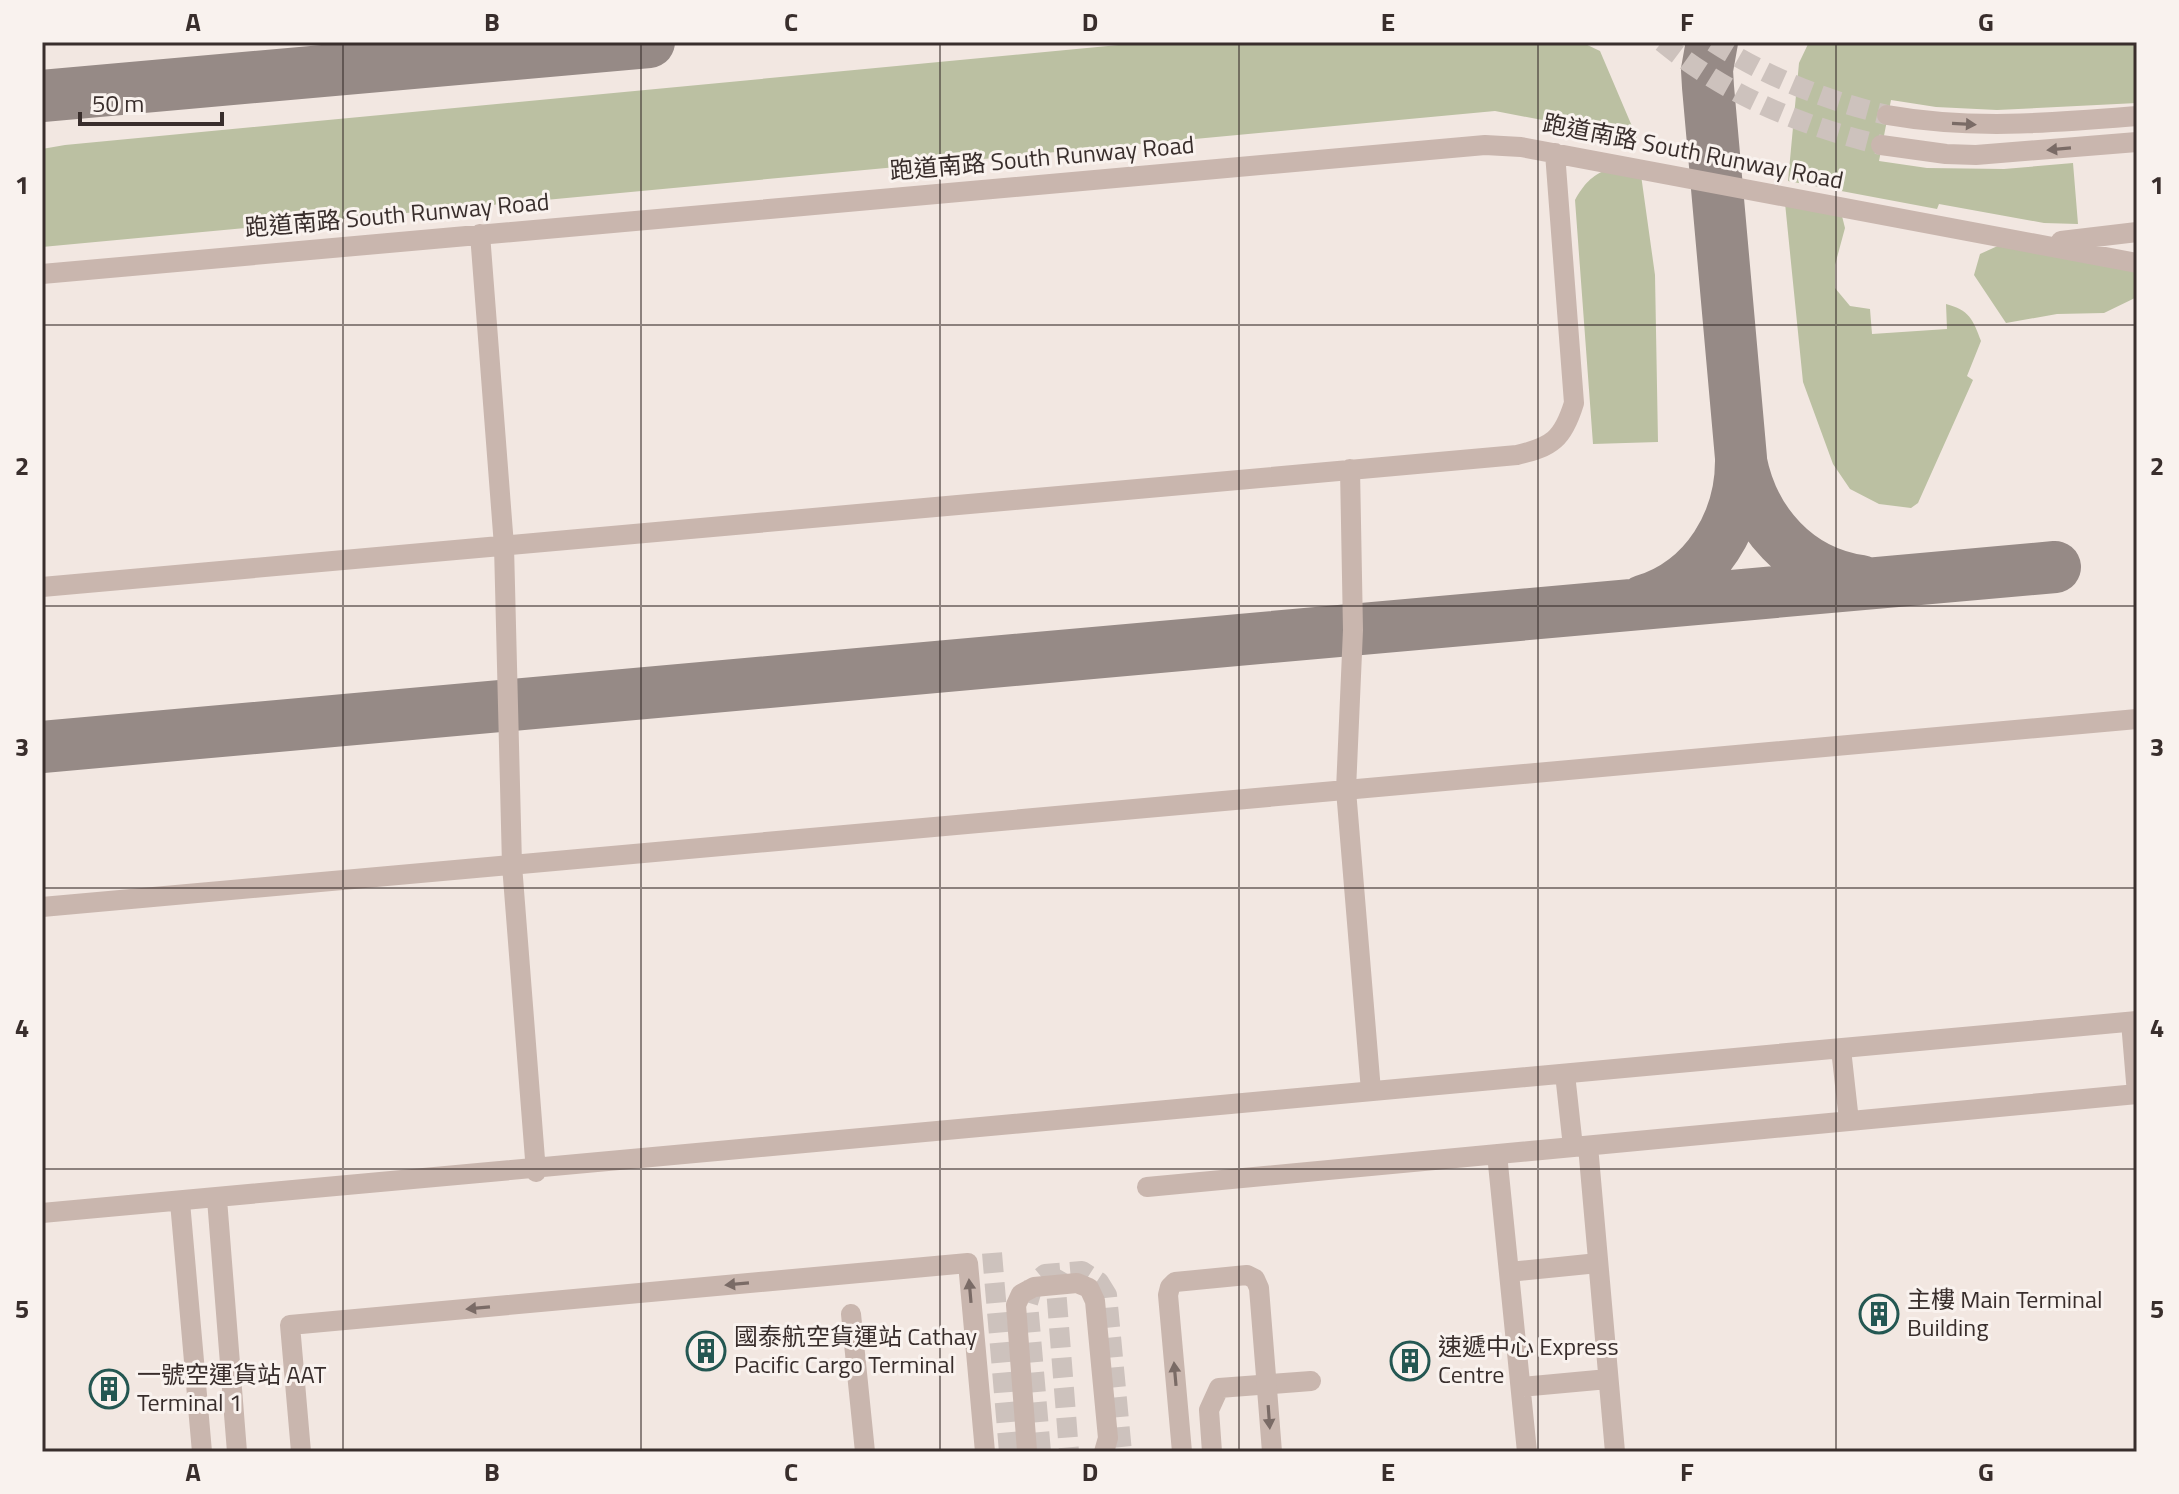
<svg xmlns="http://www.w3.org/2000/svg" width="2179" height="1494" font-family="'Titillium Web','Noto Sans TC',sans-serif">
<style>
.green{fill:#bbc0a2}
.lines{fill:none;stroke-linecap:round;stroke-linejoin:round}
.taxiway{stroke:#968a86;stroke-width:52}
.minor-tunnel{stroke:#cdc2bd;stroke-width:20;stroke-dasharray:20 10;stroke-linecap:butt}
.minor{stroke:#c9b6ae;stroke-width:20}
.minor-bridge{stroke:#c9b6ae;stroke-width:20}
.oneway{fill:#7a6b66}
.grid{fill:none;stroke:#392e2c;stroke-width:2;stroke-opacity:0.55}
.labels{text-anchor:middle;stroke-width:6;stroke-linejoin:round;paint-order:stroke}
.street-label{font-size:24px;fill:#392e2c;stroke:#f9f2ee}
.poi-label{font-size:24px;fill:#392e2c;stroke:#f9f2ee;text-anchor:start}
.neatline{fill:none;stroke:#392e2c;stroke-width:3}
.grid-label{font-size:26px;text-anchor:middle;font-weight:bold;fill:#392e2c}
</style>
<rect width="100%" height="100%" fill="#f2e7e1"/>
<path class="green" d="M1150,42H1581L1600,51L1637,138L1495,111L42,247V149L65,145Z
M1809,42H2137V103L1997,110L1936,107L1891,100L1879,161L1927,168L2004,169L2073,163L2078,224L2044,223L1939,204L1937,209L1788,181L1799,63Z
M1608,169L1641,175L1655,275L1658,442L1593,444L1575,200C1584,184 1591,176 1608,169Z
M1785,203L1842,216L1845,228L1835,265V288L1850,306L1870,309L1872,334L1947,329L1946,304C1969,310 1973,319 1981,341L1967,376L1973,380L1918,503L1911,508L1879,504L1850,489L1833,464L1803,382Z
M2002,244L2137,270V297L2104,313L2057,314L2006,323L1974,275L1980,254Z"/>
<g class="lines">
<path class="taxiway" d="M42,96L649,42
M1741,461C1753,522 1797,572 1861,581
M1643,601C1706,582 1742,521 1741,458L1708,87L1707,70L1712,42
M42,747L2055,567"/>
<path class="minor-tunnel" d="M1662,42C1728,96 1799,125 1881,145
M1713,42C1767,77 1824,100 1887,115
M992,1253L1009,1452
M1059,1269L1055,1276L1069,1452
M1041,1452L1028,1303L1034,1283L1045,1274L1082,1271L1099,1282L1107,1295L1122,1452"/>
<path class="minor" d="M1887,115C1972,130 2051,123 2137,116
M1881,145L1946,154L1976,155L2137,142
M480,234L504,546L512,865L536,1172
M2061,241L2137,232
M42,274L1485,145L1521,147L2137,263
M1350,469L1353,630L1346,790L1371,1091
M42,587L1517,455C1552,447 1563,439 1574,403L1555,153
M42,907L2137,719
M1841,1049L1849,1121
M1565,1074L1573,1147
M1588,1146L1615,1452
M1497,1154L1527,1452
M1147,1187L2137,1094L2131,1022
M217,1199L237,1452
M180,1202L202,1452
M42,1213C741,1155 1439,1085 2137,1021
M1509,1272L1598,1263
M851,1314L865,1452
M1521,1387L1608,1379
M1212,1452L1209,1410L1219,1388L1311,1381"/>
<path class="minor-bridge" d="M1027,1451L1016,1305L1021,1294L1034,1287L1077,1283L1089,1288L1095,1301L1108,1438L1104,1452
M301,1452L290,1325L968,1263L985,1452
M1182,1452L1168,1295L1170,1287L1175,1282L1247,1275L1255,1279L1259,1288L1272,1452"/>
</g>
<defs><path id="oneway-solid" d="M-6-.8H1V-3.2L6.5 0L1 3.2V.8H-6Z" transform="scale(2)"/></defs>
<g class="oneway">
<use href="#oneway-solid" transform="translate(1964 124) rotate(3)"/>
<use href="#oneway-solid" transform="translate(2059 149) rotate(175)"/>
<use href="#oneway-solid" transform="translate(737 1284) rotate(175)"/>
<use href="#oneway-solid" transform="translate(970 1291) rotate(-95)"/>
<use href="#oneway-solid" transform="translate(478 1308) rotate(175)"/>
<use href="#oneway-solid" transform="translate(1175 1374) rotate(-95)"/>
<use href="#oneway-solid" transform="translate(1269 1417) rotate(86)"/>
</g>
<path class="grid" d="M343,42V1452M641,42V1452M940,42V1452M1239,42V1452M1538,42V1452M1836,42V1452M42,325H2137M42,606H2137M42,888H2137M42,1169H2137"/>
<defs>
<g id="building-ring" transform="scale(2)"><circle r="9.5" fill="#f9f2ee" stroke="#245752" stroke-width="1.5"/><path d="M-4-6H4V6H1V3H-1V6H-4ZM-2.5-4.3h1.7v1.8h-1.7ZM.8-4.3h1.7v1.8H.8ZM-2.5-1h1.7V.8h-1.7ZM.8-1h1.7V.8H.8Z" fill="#245752"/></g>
</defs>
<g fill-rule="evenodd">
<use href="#building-ring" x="1879" y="1314"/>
<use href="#building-ring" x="706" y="1351"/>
<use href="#building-ring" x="1410" y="1361"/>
<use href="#building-ring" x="109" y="1389"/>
</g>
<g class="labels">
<g class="street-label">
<text transform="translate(1693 152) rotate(11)" y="8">跑道南路 South Runway Road</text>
<text transform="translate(1042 158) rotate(-5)" y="8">跑道南路 South Runway Road</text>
<text transform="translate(397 215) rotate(-5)" y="8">跑道南路 South Runway Road</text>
</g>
<g class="poi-label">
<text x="1907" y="1308">主樓 Main Terminal<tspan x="1907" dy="28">Building</tspan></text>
<text x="734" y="1345">國泰航空貨運站 Cathay<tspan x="734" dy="28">Pacific Cargo Terminal</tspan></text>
<text x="1438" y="1355">速遞中心 Express<tspan x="1438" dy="28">Centre</tspan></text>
<text x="137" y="1383">一號空運貨站 AAT<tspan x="137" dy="28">Terminal 1</tspan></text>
</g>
</g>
<rect width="2179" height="1494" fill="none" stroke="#f9f2ee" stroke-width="88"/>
<path d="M80 112v12h142v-12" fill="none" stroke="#392e2c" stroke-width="4"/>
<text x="92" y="112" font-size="24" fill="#392e2c" stroke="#f9f2ee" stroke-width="6" paint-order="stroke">50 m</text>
<rect x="44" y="44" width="2091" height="1406" class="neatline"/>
<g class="grid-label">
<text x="193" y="31">A</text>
<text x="492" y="31">B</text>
<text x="791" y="31">C</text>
<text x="1090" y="31">D</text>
<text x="1388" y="31">E</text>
<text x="1687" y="31">F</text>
<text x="1986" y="31">G</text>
<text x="22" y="194">1</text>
<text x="2157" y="194">1</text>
<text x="22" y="475">2</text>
<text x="2157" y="475">2</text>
<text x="22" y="756">3</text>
<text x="2157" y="756">3</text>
<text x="22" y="1037">4</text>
<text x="2157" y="1037">4</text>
<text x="22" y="1318">5</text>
<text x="2157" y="1318">5</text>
<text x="193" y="1481">A</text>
<text x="492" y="1481">B</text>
<text x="791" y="1481">C</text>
<text x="1090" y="1481">D</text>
<text x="1388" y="1481">E</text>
<text x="1687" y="1481">F</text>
<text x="1986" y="1481">G</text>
</g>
</svg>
